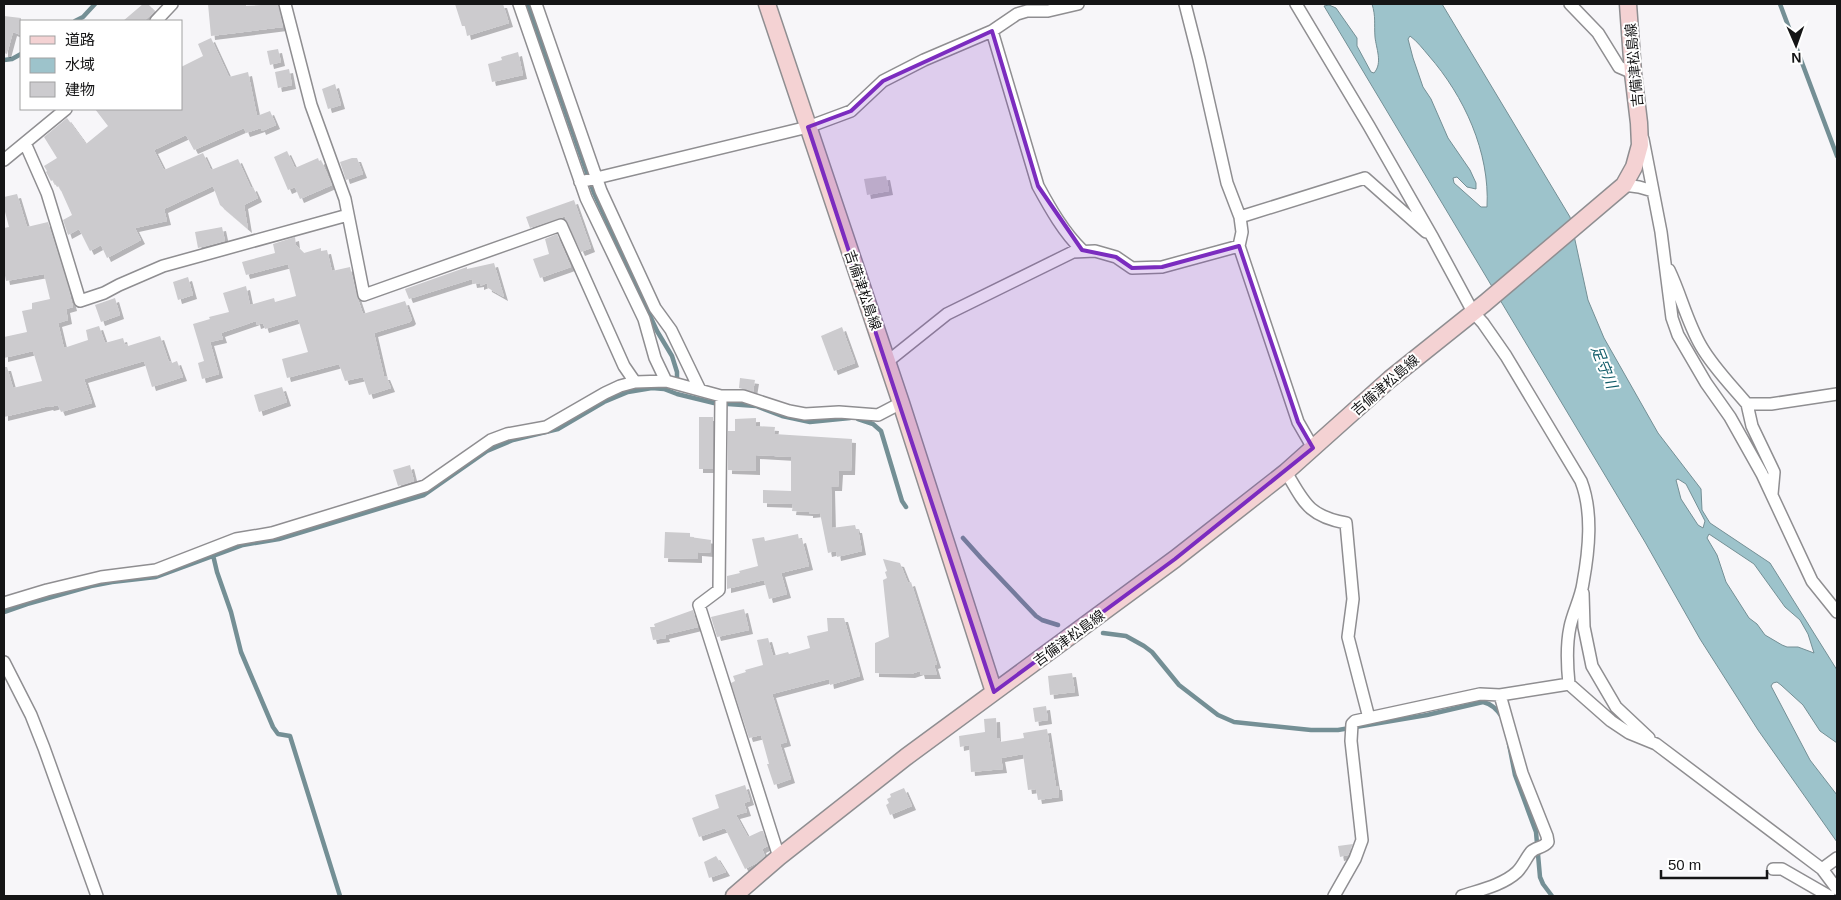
<svg xmlns="http://www.w3.org/2000/svg" width="1841" height="900" font-family="Helvetica,'Noto Sans JP',sans-serif">
<style>
.water{fill:#9dc3cb;stroke:#748f95;fill-rule:evenodd}
.lines{fill:none;stroke-linecap:round;stroke-linejoin:round}
.stream{stroke:#748f95;stroke-width:4.5}
.building{fill:#cccbce;filter:url(#shadow)}
.street-casing{stroke:#8f8e91;stroke-width:14}
.secondary-casing{stroke:#8f8e91;stroke-width:19}
.street{stroke:#fff;stroke-width:11}
.secondary{stroke:#f4d2d3;stroke-width:16}
.marked{fill:#7b2cbf;fill-opacity:0.2;stroke:#7b2cbf;stroke-width:4;stroke-linejoin:round}
.labels{text-anchor:middle;stroke-width:4;stroke-linejoin:round;paint-order:stroke}
.street-label{font-size:14px;fill:#151516;stroke:#fff}
.water-label{font-size:15px;font-style:italic;fill:#0f5b68;stroke:#fff}
</style>
<defs>
<filter id="shadow"><feDropShadow dx="4" dy="4" stdDeviation="0" flood-color="#0004"/></filter>
</defs>
<rect width="100%" height="100%" fill="#f7f6f9"/>
<path class="water" d="M1372,4H1442L1570,217L1588,300L1604,338L1658,433L1701,489L1702,510L1710,523L1770,563L1837,670V743L1820,731L1803,705L1781,685L1777,682L1773,683L1771,686L1810,760L1837,795V842L1758,730L1700,639L1645,542L1324,6L1329,5L1336,8L1357,38V46L1371,72L1374,73C1383,63 1376,48 1375,37C1374,23 1376,17 1372,4ZM1410,36C1417,41 1423,49 1429,56C1464,96 1490,152 1487,207H1481L1454,183L1453,178L1457,177L1467,187L1476,189V183L1470,170L1448,138L1431,99L1423,87L1413,58L1408,39ZM1678,479L1686,484L1705,521L1703,528L1698,525L1681,499L1676,480ZM1709,534L1754,564L1785,607L1800,620L1808,634L1814,653L1798,647H1787L1782,645L1765,635L1757,624L1749,618L1726,582L1717,555L1707,538Z"/>
<g class="lines">
<path class="stream" d="M528,4L594,193L657,331L672,356L677,372V383
M1780,4L1837,156
M75,21L83,17L95,4
M4,60L12,59L21,54
M858,419L873,424L881,431L902,501L906,507
M963,538L981,558L1036,616L1042,620L1058,625
M213,555L217,572L231,612L241,652L273,727L278,734L290,736L340,896
M4,612L27,604L91,586L112,582L156,577L243,545L279,539L424,495L487,451L513,440L558,429L604,402L628,392L652,388L664,389L677,394L714,403L756,406L782,416L810,422L850,418
M1103,633L1126,636L1144,646L1152,652L1179,685L1218,715L1234,722L1311,730H1338L1427,715L1483,702C1492,704 1497,709 1502,717
M1509,744L1515,775L1536,832L1540,877L1543,884L1552,896"/>
</g>
<path class="building" d="M143,4H148L155,11L144,21H123Z
M208,4H246V6L278,4L283,27L211,36Z
M455,4H503L509,23L467,36L465,26H462Z
M4,16L21,18V35L13,32L7,54L4,53Z
M211,38L229,77L248,72L257,116L270,111L276,125L262,131L261,128L246,133L244,128L194,150L186,135L154,150L164,170L203,153L211,170L238,159L251,188L253,187L258,198L244,205L248,229L220,205L213,186L164,209L167,221L135,228L141,240L107,258L101,245L90,251L79,229L68,235L63,220L72,215L59,186L57,187L53,180L51,181L46,172L47,171L44,166L57,158L44,137L67,118L86,144L108,126L95,109H181V67L203,56L198,44Z
M278,49L281,62L270,65L267,51Z
M518,52L523,75L492,82L488,64L502,60L501,57Z
M289,69L292,85L278,88L275,72Z
M335,84L341,105L328,109L322,89Z
M287,151L295,168L318,158L319,161L321,160L332,185L300,199L295,187L288,190L274,157Z
M352,158H357L363,174L346,180L340,162Z
M886,176L889,191L867,195L864,179Z
M17,194L27,227L48,222L68,286L73,307L66,309L68,320L58,323L64,348L88,340L86,330L99,326L105,343L123,338L125,345L127,344L128,346L160,336L169,362L171,361L172,363L177,361L183,377L152,387L144,361L84,379L92,403L61,412L58,405L50,407L49,406L4,417V367H7L13,388L42,381L33,351L4,358V337L27,332L22,311L32,309V303L50,299L44,274L6,281L4,270V228L9,227L4,208V197Z
M574,200L591,248L581,252L565,219L566,216L530,228L526,217Z
M222,227L225,241L198,248L195,232Z
M557,234L571,267L540,278L533,259L549,254L545,239Z
M295,237L296,245L304,253L321,248V251L327,250L332,271L350,267L357,296L363,314L405,301L412,320L410,322L374,333L384,376H386L391,388L369,395L363,377L345,381L339,364L287,378L282,359L308,352L298,319L265,329L263,323L257,325L256,321L221,333L223,339L210,342L219,374L202,379L198,363L204,361L193,324L210,319L209,317L229,312L223,293L246,286L250,305L274,298L275,302L296,296L288,264L246,275L242,262L275,253L273,244Z
M494,263L504,297L488,288L487,283L480,286V283L473,284L472,279L409,299L405,289L467,267V269Z
M188,277L193,295L178,300L173,282Z
M115,298L120,315L101,322L95,305Z
M842,327L855,363L834,371L821,336Z
M740,378L755,380L753,392L739,388Z
M282,387L287,402L259,412L254,395Z
M699,417H713V469H699Z
M756,418V426L775,427L774,434L852,439L851,471H839L838,487H831L832,528L855,525L856,529H858L862,551L837,557L836,551L828,553L820,513L809,514V512L792,511L793,504L763,503V490L791,491V457L756,455V471L728,470V431H735V419Z
M410,465L414,481L398,486L393,470Z
M665,532L690,533V537L711,540L710,553L698,552V559L664,558Z
M798,534L799,540L802,539L809,566L781,573L787,594L769,599L764,580L727,589V576L740,573L739,571L758,566L752,539L764,537L765,541Z
M883,559L900,563L908,583L911,582L937,664L934,665L937,675H921L920,671L911,674L875,673V643L889,637L883,580L887,578L885,572L887,571Z
M744,609L749,630L717,637L711,617Z
M693,610L698,627L665,635L666,638L653,640L650,627H655L654,624Z
M827,618H844L860,676L830,685L829,679L772,694L787,742L780,744L791,779L774,785L767,764H769L761,735L749,738L731,683L735,681L733,676L746,672L745,670L763,665L757,640L768,638L773,656L788,652L789,654L810,648L807,636L828,631Z
M1072,673L1075,692L1050,695L1048,676Z
M1046,706L1048,720L1035,722L1033,708Z
M996,718L997,738H1000V742L1024,738L1023,733L1047,729L1056,786H1058L1059,797L1038,800L1036,789L1028,790L1023,754L1001,758L1003,769L971,772L969,745L960,747L959,736L985,732L984,719Z
M745,785L750,801L744,803L747,812L736,815L748,837L761,831H763L768,846L762,849L765,856L757,863L745,869L725,828L699,837L692,818L719,808L715,795Z
M904,788L912,806L890,815L886,805L889,803L887,799L891,797L890,794Z
M1353,844L1348,855L1340,857L1338,846Z
M716,856L726,872L709,878L704,862Z"/>
<g class="lines">
<g class="street-casing">
<path id="street" d="M285,4L311,105L345,199L364,295L561,225L624,366L635,382
M519,4L586,198L644,319L655,358L666,381
M536,4L601,191L655,308L671,330L699,388
M1185,4L1199,59L1227,183L1240,217
M1296,4L1369,126L1433,238L1473,312L1483,323L1506,356L1581,481C1593,512 1589,550 1583,583C1581,598 1573,612 1570,627C1566,646 1567,665 1569,684L1611,721L1629,733L1656,744L1822,869L1837,889
M1570,4L1598,33L1619,67L1633,73
M156,21L172,4
M992,31L1038,186C1050,208 1064,233 1082,250
M1643,139L1661,232L1672,318L1678,335L1706,383L1730,417L1762,474L1812,581L1837,612
M25,143L47,193L80,301L104,293L119,285L163,266L348,215
M4,160L66,109
M580,182L808,127L851,111L883,81L924,60L992,31L1017,14L1027,11H1048L1078,4
M1624,185L1639,187L1653,191
M1669,270C1681,295 1687,322 1701,346C1713,367 1731,385 1747,404H1771L1837,394
M887,362L947,314L1073,252L1095,251L1116,257L1132,268L1162,267L1239,246
M721,396L719,590L699,605L779,857
M1747,404L1752,426L1774,472L1772,494
M1313,448L1298,422L1239,246L1242,232L1240,217L1365,178L1426,232
M1286,472C1304,502 1308,516 1346,523L1353,599L1348,637L1369,718
M1583,593L1584,627L1592,666L1616,707L1649,738
M4,603L47,590L101,577L156,570L236,539L272,533L425,486L491,440L507,434L546,427L605,393L620,386L635,382L666,381L721,396H743L789,411L805,414L839,412L878,415L901,403
M4,662L31,715L44,748L97,896
M1773,869H1782L1829,896
M1822,869L1837,858
M1334,896L1355,859L1362,840L1351,741L1352,724L1355,721L1480,694L1500,695L1569,684
M1462,896C1480,890 1503,885 1517,872C1523,866 1526,858 1531,852C1536,847 1543,848 1548,842L1547,836L1522,773L1500,695"/>
</g>
<g class="secondary-casing">
<path id="secondary" d="M767,4L901,403L994,692
M734,896L779,857L906,757L1175,559L1286,472L1390,379L1485,303L1624,185L1634,167L1640,145L1639,123L1633,73L1628,4"/>
</g>
<use href="#street" class="street"/>
<use href="#secondary" class="secondary"/>
</g>
<path class="marked" d="M992,31L1038,186L1082,250L1116,257L1132,268L1162,267L1239,246L1298,422L1313,448L1175,559L994,692L808,127L851,111L883,81Z"/>
<g class="labels">
<g class="street-label">
<text transform="translate(1634 65) rotate(-95)" y="5">吉備津松島線</text>
<text transform="translate(863 290) rotate(71)" y="5">吉備津松島線</text>
<text transform="translate(1385 385) rotate(-41)" y="5">吉備津松島線</text>
<text transform="translate(1069 638) rotate(-36)" y="5">吉備津松島線</text>
</g>
<g class="water-label">
<text transform="translate(1604 367) rotate(68)" y="5">足守川</text>
</g>
</g>
<rect width="1841" height="900" fill="none" stroke="#151516" stroke-width="10"/>
<rect x="20" y="20" width="162" height="90" fill="#ffffff" stroke="#a1a1a2"/>
<rect x="30" y="36" width="25" height="8" fill="#f4d2d3" stroke="#a1a1a2"/>
<text x="65" y="45" font-size="15" fill="#151516">道路</text>
<rect x="30" y="58" width="25" height="15" fill="#9dc3cb" stroke="#a1a1a2"/>
<text x="65" y="70" font-size="15" fill="#151516">水域</text>
<rect x="30" y="82" width="25" height="15" fill="#cccbce" stroke="#a1a1a2"/>
<text x="65" y="95" font-size="15" fill="#151516">建物</text>
<g transform="translate(1796 45) rotate(178)" stroke="#ffffff" stroke-width="4" paint-order="stroke">
<path d="M0-4L9 19L0 12L-9 19Z" fill="#151516"/>
<text y="-8" font-size="14" font-weight="bold" text-anchor="middle" fill="#151516">N</text>
</g>
<path d="M1661 870v8h106v-8" fill="none" stroke="#151516" stroke-width="2.5"/>
<text x="1668" y="870" font-size="15" fill="#151516" stroke="#ffffff" stroke-width="4" paint-order="stroke">50 m</text>
</svg>
